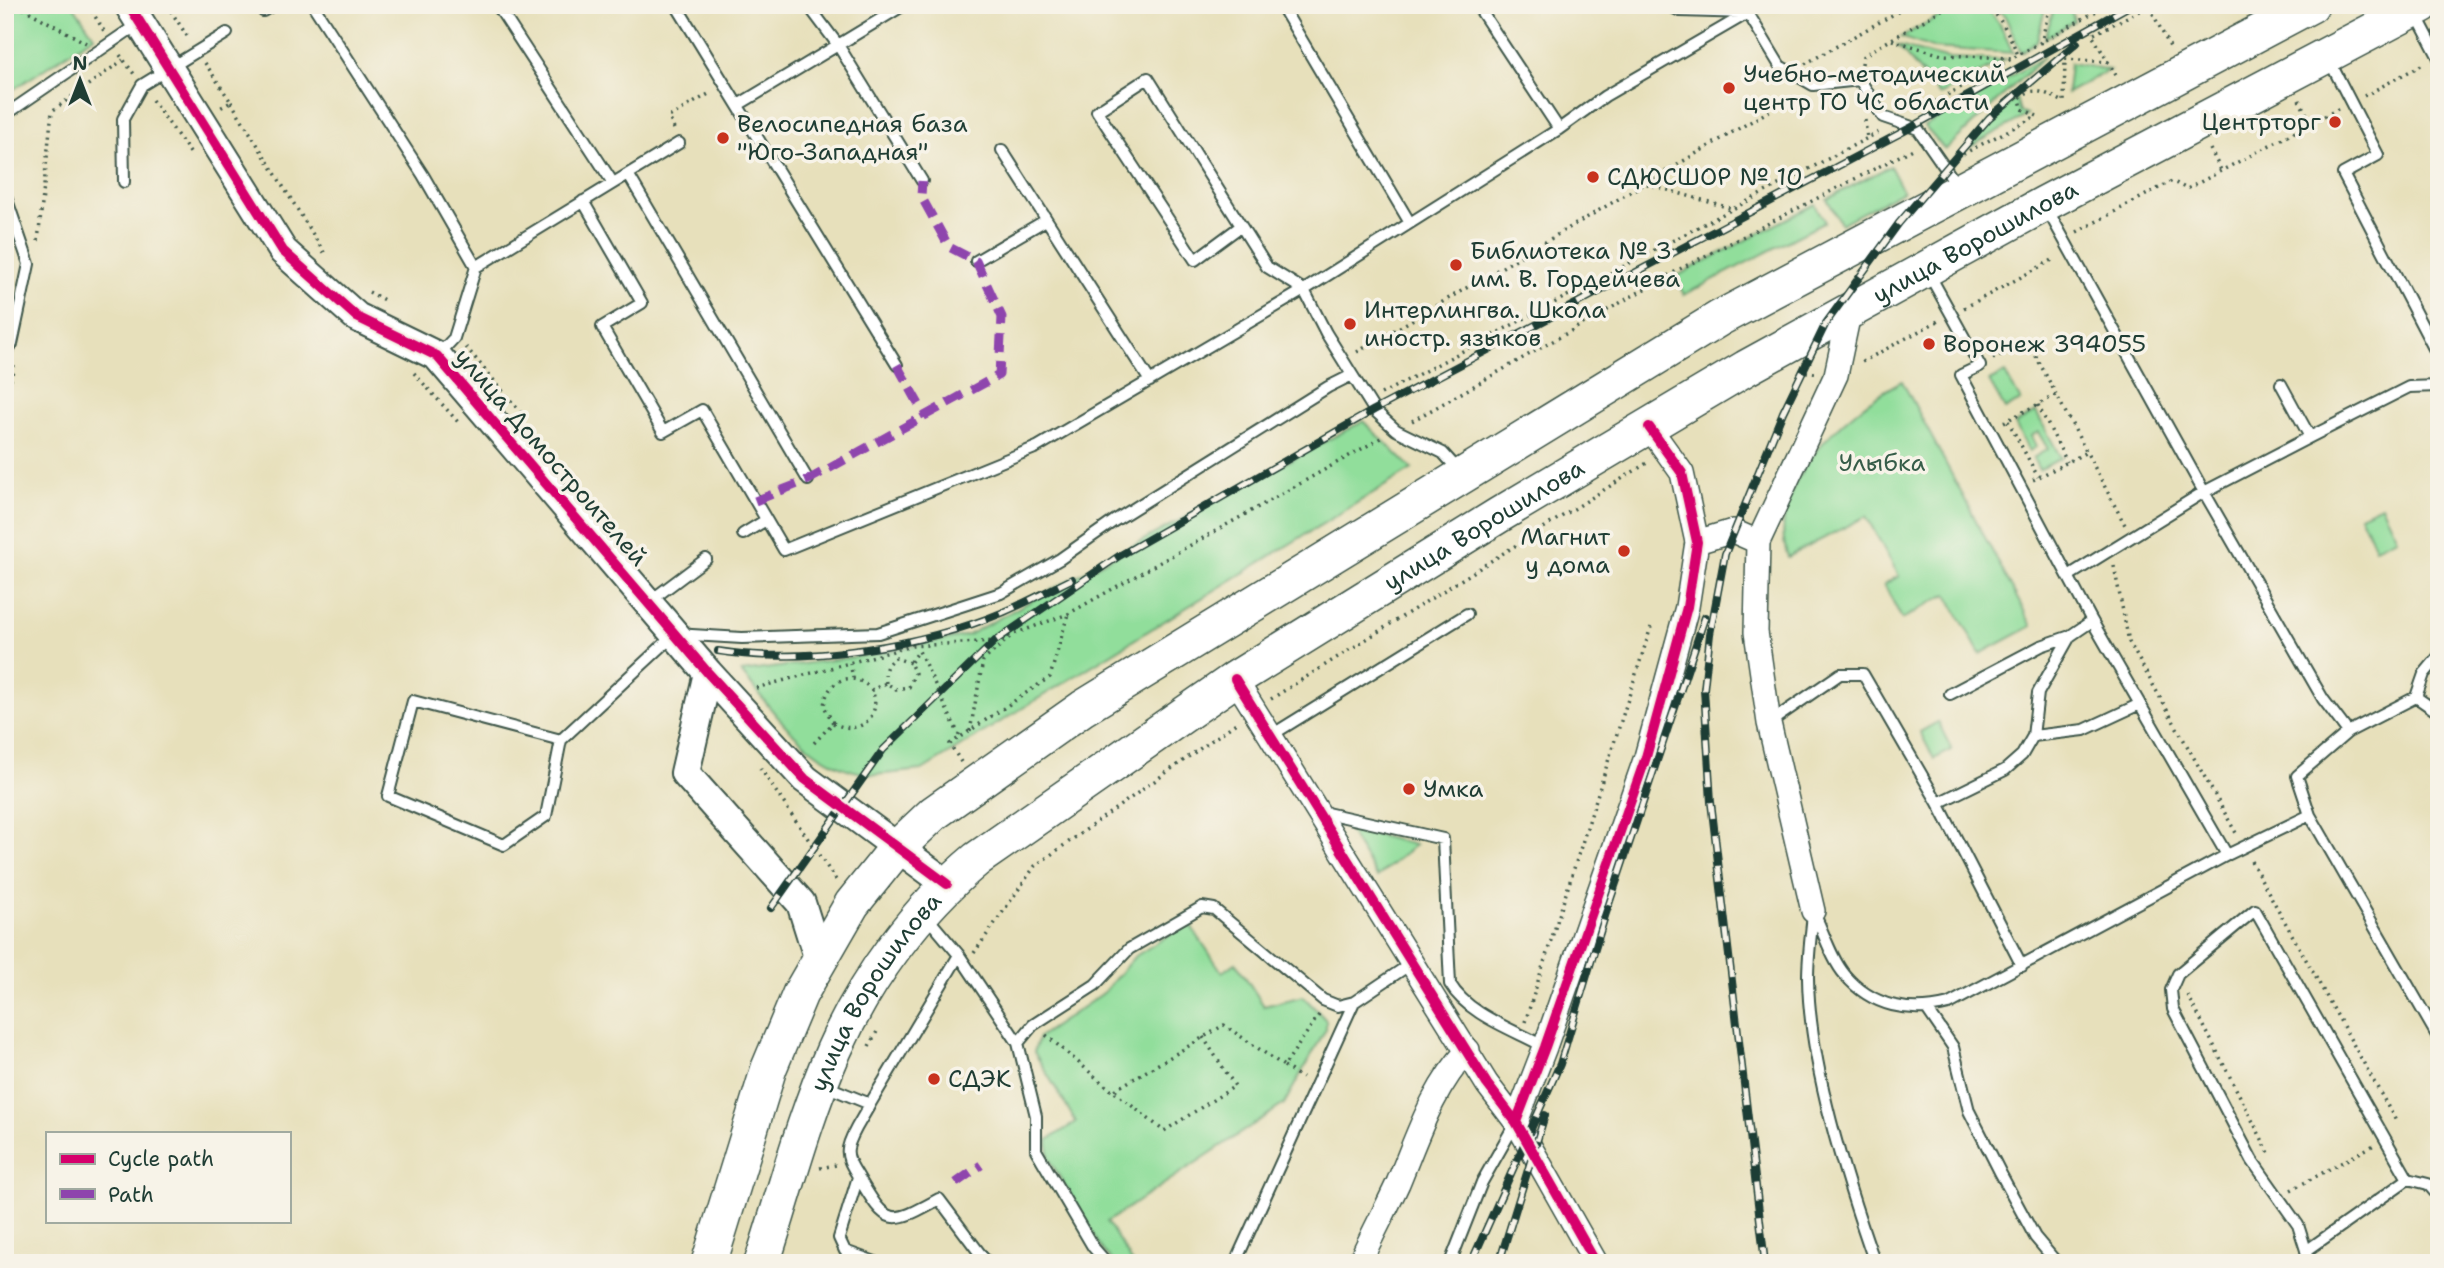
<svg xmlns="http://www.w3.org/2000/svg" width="2444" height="1268" font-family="'Shantell Sans',sans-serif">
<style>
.green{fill:#91de9b;stroke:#588e68;stroke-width:2}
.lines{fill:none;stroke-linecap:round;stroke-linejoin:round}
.service-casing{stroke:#3d5548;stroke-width:14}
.minor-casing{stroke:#3d5548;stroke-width:26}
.tertiary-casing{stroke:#3d5548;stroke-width:32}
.primary-casing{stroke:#3d5548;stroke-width:38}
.path{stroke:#3d5548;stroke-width:3.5;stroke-dasharray:2 5;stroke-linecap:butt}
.service{stroke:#fff;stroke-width:10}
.minor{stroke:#fff;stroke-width:23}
.tertiary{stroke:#fff;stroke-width:28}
.primary{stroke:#fff;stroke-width:35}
.rail-casing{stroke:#1f3d34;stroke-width:8}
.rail{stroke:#f7f3e8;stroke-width:5;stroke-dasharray:16;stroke-linecap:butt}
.quiet{stroke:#8e44ad;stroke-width:9;stroke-dasharray:18 9;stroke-linecap:butt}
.cycleway-casing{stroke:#f7f3e8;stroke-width:15}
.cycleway{stroke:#d6006c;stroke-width:10}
.poi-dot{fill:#c8321e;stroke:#f7f3e8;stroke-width:2.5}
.labels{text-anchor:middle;stroke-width:7;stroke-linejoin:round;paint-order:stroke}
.poi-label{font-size:24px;fill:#1f3d34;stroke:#f7f3e8;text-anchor:start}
.street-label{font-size:24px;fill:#1f3d34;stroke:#f7f3e8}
.park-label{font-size:24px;fill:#365d49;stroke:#f7f3e8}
</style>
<rect width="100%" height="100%" fill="#f7f3e8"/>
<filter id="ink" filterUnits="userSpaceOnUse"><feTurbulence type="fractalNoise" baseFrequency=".0143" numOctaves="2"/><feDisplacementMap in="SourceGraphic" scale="14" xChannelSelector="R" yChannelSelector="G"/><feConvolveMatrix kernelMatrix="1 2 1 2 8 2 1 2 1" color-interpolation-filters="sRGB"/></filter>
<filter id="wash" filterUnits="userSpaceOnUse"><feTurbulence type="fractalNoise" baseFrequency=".00686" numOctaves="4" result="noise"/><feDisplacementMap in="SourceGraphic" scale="28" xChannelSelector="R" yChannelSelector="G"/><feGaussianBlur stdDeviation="1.57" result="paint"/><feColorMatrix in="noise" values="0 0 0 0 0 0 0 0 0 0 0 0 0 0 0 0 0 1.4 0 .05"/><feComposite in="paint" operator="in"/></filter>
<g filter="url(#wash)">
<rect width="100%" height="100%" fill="#e7e0bb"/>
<path class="green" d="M5,5H73L94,36L5,95Z
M1960,5C1996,5 1999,23 2013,53L1932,48L1901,37Z
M1993,5H2046L2037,41L2021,52L2005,16Z
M2055,5H2070L2074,21L2045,38Z
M1898,46L1946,58L2004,60L1940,95Z
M2044,57L1945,150L1924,126Z
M2070,63L2109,70L2067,93Z
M2016,98L2020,112L2027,115L1965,150L1990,121Z
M1890,166L1903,191L1841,224L1827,199Z
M1815,204L1825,222L1684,295L1675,277Z
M2005,373L2021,401L2005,409L1989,381Z
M1902,381L2032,626L1980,654L1947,594L1902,619L1884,584L1899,576L1866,516L1788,557C1763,486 1844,411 1902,381Z
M2036,412L2061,458L2039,470L2033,458L2048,449L2038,432L2031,436L2036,447L2029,451L2015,424Z
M1363,421L1412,469L922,770C905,771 885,776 868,774C809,766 776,714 741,672L870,655L968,635Z
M2381,505L2397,538L2375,548L2360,515Z
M1938,722L1952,750L1934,759L1920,732Z
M1346,827L1415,845L1377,877Z
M1183,926H1191L1222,972L1236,963L1264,1006L1303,996L1326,1020V1029L1284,1104L1107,1222L1133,1263H1115L1103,1251L1049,1159L1048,1140L1076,1122L1034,1052L1039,1037L1102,994L1134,957Z"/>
</g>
<g filter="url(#ink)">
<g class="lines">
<g class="service-casing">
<path id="service" d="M313,5L423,175L476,267
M497,5L613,183
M676,5L897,365
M808,5L838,45L904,5
M1281,5L1410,223
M1477,5L1559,129
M1668,5L1680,11L1748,13
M1760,5L1748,13L1780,66L1813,85L1860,80L1883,117L1918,129L1959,188
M263,11L273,5
M2416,14L2439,58
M2329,60L2378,155L2343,174L2439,358
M738,105L838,45L922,181
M5,115L138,24
M1002,150L1150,381
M628,174L808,480
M124,182L123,119L142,85L227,33
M5,194L29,264L12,344L5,353
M583,201L642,303L602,327L663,432L702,410L784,550L1037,447L1304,290L1559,129L1605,96L1748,13
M2047,209L2204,492L2323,699L2348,732
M1241,226L1195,260L1097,111L1148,78L1267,267L1304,290L1326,333L1374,410L1396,430L1443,453L1460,472
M976,261L1046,220
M1929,274L1980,366L1961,375L2092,621L2227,855
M437,356L454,338L476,267L679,143
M2281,384L2310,437
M743,534L766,520
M2070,575L2204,492L2310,437L2409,387L2439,386
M650,601L706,559
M2439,656L2424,674L2416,697L2348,732L2297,776L2310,815L2439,1039
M1950,694L2041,646L2070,636
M2416,697L2439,713
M1769,723L1840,674H1863L1938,803
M1270,736L1467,614
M2033,736L2084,730L2140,704
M561,740L413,701L388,796L504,845L546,816L561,740L675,634L742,638L878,633L1001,593L1060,559L1114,521L1328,387L1352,375
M1322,812L1443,839L1450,984C1468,1015 1515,1030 1545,1047
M1813,911C1823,930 1831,959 1845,975C1872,1007 1910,1014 1949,1004L2227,855L2310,815
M1813,914C1811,935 1808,956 1808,978C1809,1063 1846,1181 1875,1263
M927,917L959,955L1018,1043L1036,1116V1150L1093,1247L1107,1263
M2022,966L1938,803L2005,770L2022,755L2033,736L2038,693L2070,636L2092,621
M1927,1009L1953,1047L1969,1111L2001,1174L2035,1237L2057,1263
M1018,1043L1033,1025L1095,985L1129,949L1202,907L1214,909L1323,1000L1338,1006L1354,1002L1412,963
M823,1085L870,1104L959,955
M870,1104C863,1118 851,1133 848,1148C846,1159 854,1169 859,1178C887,1226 890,1226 939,1199L987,1263
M858,1177L839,1238L845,1251L878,1263
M2306,1251L2408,1179L2428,1184L2439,1197
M1235,1263L1354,1002
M1450,1263L1482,1182L1516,1122
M2310,1263L2298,1225L2252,1160L2173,1009L2171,990L2178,974L2255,910L2408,1179"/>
</g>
<g class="minor-casing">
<path id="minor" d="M1697,542L1733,531L1758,542
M1235,679L1487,1084L1516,1122
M1813,911L1769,723L1756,632L1758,542L1836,375L1850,309
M1363,1263V1255C1374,1231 1387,1207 1398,1183C1418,1135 1432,1089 1468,1050
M1596,1263L1516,1122L1545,1047L1646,757L1687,607L1697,542L1682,473L1649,427"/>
</g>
<g class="tertiary-casing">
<path id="tertiary" d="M129,5L283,251L357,317L437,356L708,673L805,779L947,884
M708,673L685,773L801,903L818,957"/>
</g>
<g class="primary-casing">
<g id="primary">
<path d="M709,1263L769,1068L800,994L852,904L897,848L934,813L1083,708L1720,318L2311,5"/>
<path id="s1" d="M762,1263C785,1192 804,1118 834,1050C866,978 917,909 977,859L1235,679L1499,515L1746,368L2044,204L2422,5"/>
</g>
</g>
<path class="path" d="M17,5L86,43
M88,5L104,31
M167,5L189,39
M1986,5C2003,19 2010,37 2019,57
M1892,40L1942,55L2012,58
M2041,44L2050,5
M120,55L134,74
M205,63L231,102L220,108
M1805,64L1910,5
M1862,64L1863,56L1950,5
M2116,75L2092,35L2149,6L2170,47
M2364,96L2425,63
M152,100L191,154
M2299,100L2312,124
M231,102L325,254
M1917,112L2107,5
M2037,116L2022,109L2020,98C2033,84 2049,95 2064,102L2065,59L2109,62
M1865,120L1867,139
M674,129L669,117L712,92
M2210,149L2222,172
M1963,154L2036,116
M1647,184L1730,208
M2077,232L2172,181L2187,189L2338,109
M38,241L52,111L123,60
M369,292L384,300
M1964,308L2056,258
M466,347L522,414
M1357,352L1798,94
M1993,359L2028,341L2125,525
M1862,362L1938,321
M1799,371L1816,373
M414,373L458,422
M1381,394L1879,132
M2038,405L2067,462
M5,408L14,365
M1412,421L1678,270L1913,149
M2008,421L2038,477
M2004,422L2056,395
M2033,480L2087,452
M2114,566L2129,642L2236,833
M850,663L853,678
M886,683C884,672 885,663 896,658L910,663
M756,688L912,646L995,641L1068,614L1381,438
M1271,699L1647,463
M833,723C859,737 883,717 872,690
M970,731L983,661L1010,637
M814,743L833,723L824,706C827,679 853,669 872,690L886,683L896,689L909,687L915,673L910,663L919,651L960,737
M961,762L950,744L1050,677L1068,614
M760,768L836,880
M2251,861L2396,1121
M974,953L1035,866L1236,723
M2188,995L2269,1153
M1525,1022L1651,627
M1046,1035L1112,1091
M1203,1037L1235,1086L1164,1131L1113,1091L1224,1025L1284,1066L1319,1015
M869,1046L879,1028
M1284,1066L1302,1078
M820,1168L836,1165
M2291,1190L2374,1145"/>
<use href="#service" class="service"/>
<use href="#minor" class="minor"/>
<use href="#tertiary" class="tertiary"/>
<use href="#primary" class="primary"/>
<g class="rail-casing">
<path id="rail" d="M718,651C806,665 923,646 1004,612C1027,602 1050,590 1072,579
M771,908L883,750L995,641L1119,556L1374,410L1912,127L2131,5
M1471,1263L1560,1064L1605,916L1705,617
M1499,1263L1545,1115
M1765,1263L1711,802L1704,689L1710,634L1725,554L1783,412L1826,323L1899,223L1989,118L2077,43"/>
</g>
<use href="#rail" class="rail"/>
<path class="quiet" d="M897,365L926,417
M755,501L808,480L999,375L1002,317L976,261L949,247L921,196L922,181
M956,1183L981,1165"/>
<g class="cycleway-casing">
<path id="cycleway" d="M129,5L283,251L357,317L437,356L708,673L805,779L947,884
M1235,679L1487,1084L1516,1122
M1596,1263L1516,1122L1545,1047L1646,757L1687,607L1697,542L1682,473L1649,427"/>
</g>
<use href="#cycleway" class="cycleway"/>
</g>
</g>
<g class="poi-dot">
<circle cx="1729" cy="88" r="7"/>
<circle cx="2335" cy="122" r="7"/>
<circle cx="723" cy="138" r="7"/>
<circle cx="1593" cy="177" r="7"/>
<circle cx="1456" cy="265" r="7"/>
<circle cx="1350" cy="324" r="7"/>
<circle cx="1929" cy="344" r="7"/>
<circle cx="1624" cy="551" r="7"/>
<circle cx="1409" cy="789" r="7"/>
<circle cx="934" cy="1079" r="7"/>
</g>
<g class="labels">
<g class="poi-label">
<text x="1743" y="82">Учебно-методический<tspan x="1743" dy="28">центр ГО ЧС области</tspan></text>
<text x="2321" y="130" text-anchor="end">Центрторг</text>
<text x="737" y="132">Велосипедная база<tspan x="737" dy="28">"Юго-Западная"</tspan></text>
<text x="1607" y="185">СДЮСШОР № 10</text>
<text x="1470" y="259">Библиотека № 3<tspan x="1470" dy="28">им. В. Гордейчева</tspan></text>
<text x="1364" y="318">Интерлингва. Школа<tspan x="1364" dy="28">иностр. языков</tspan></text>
<text x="1943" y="352">Воронеж 394055</text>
<text x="1610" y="545" text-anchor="end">Магнит<tspan x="1610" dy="28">у дома</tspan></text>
<text x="1423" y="797">Умка</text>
<text x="948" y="1087">СДЭК</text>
</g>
<g class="street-label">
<text dy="8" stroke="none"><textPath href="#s1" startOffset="1640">улица Ворошилова</textPath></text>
<text transform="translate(551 457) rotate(49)" y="8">улица Домостроителей</text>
<text dy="8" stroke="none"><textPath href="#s1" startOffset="1073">улица Ворошилова</textPath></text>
<text dy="8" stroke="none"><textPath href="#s1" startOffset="296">улица Ворошилова</textPath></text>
</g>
<g class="park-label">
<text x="1882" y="471">Улыбка</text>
</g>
</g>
<rect width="2444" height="1268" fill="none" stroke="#f7f3e8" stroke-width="28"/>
<rect x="46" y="1132" width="245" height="91" fill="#f7f3e8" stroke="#a1aaa0" stroke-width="2"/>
<rect x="60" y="1154" width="35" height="10" fill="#d6006c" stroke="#a1aaa0" stroke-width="2"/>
<text x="108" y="1166" font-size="21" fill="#1f3d34">Cycle path</text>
<rect x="60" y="1189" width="35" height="10" fill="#8e44ad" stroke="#a1aaa0" stroke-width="2"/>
<text x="108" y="1202" font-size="21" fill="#1f3d34">Path</text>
<g transform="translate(80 80)" stroke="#f7f3e8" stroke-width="5" paint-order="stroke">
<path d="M0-5L12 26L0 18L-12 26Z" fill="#1f3d34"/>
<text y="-10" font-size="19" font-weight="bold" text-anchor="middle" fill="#1f3d34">N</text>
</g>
</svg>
